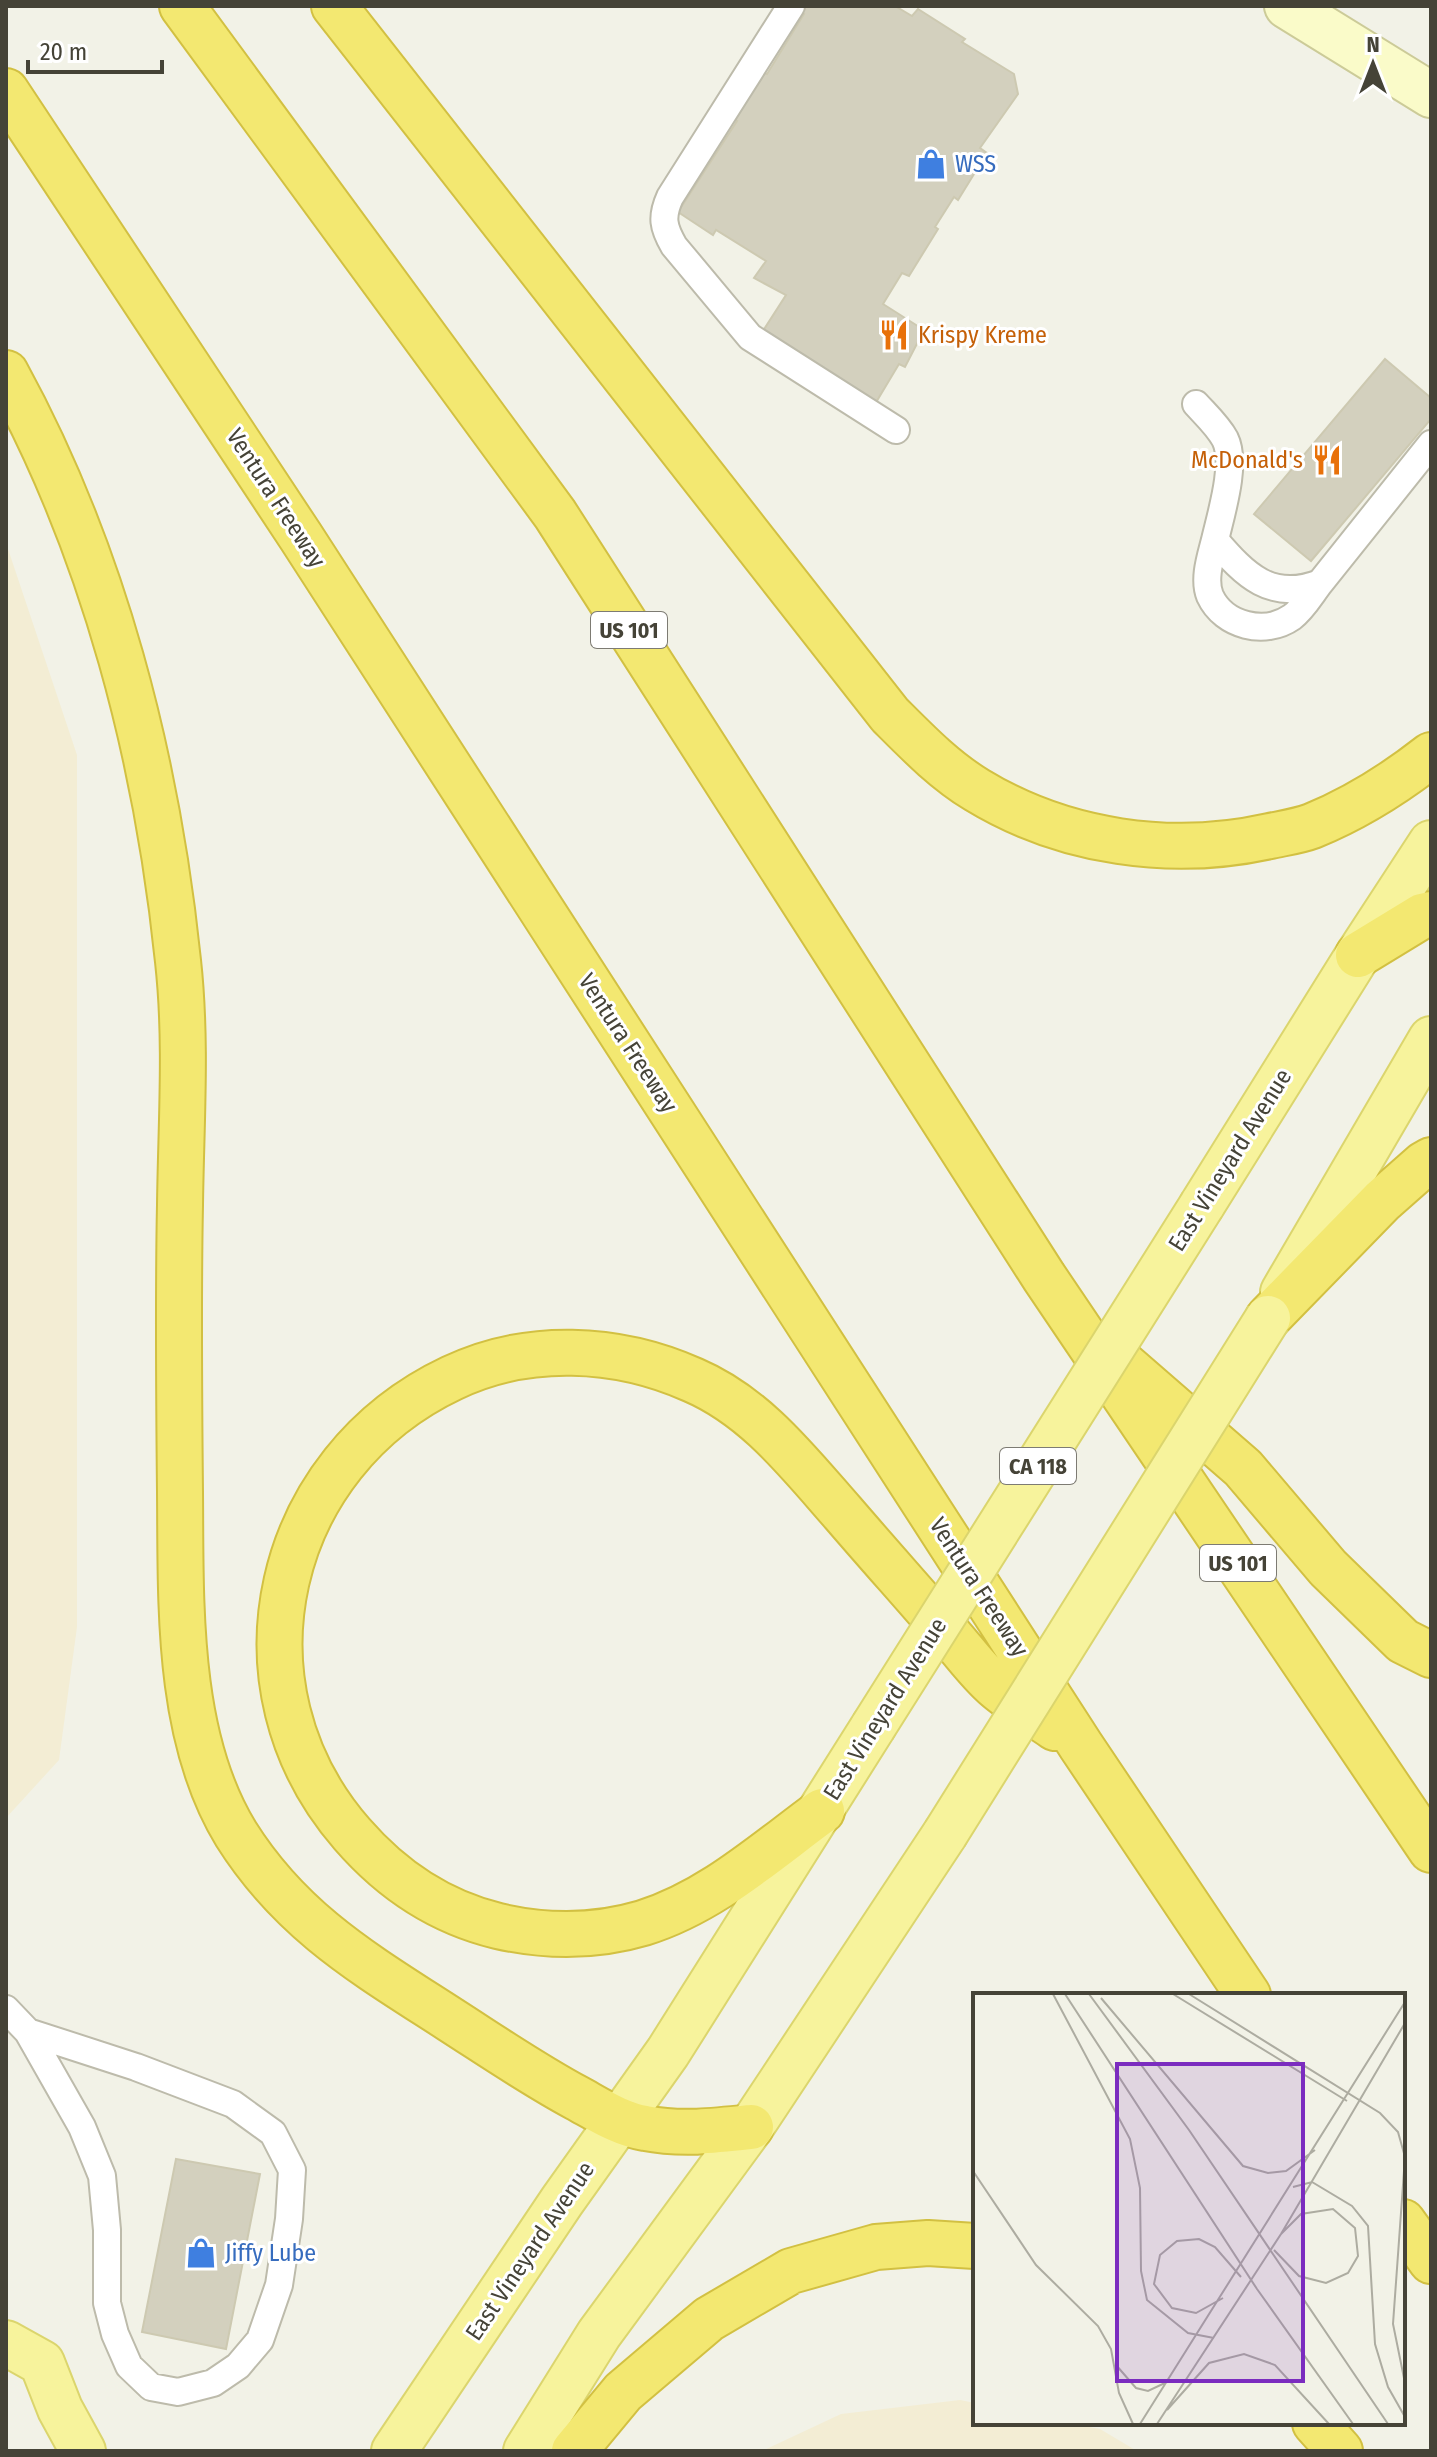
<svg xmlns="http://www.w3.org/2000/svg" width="1437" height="2457" font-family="'Fira Sans Condensed',sans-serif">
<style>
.commercial{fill:#f3edd4}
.building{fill:#d3d0be;stroke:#cdc9b1;stroke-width:2}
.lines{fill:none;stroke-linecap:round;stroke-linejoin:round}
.lane-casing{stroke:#bdbbab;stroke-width:30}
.secondary-casing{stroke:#cccb98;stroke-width:48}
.primary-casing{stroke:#dbd56d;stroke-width:48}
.highway-casing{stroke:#d2c042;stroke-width:48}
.lane{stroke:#fff;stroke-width:26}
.secondary{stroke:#fafbc9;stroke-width:44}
.primary{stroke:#f7f39c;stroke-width:44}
.highway{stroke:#f3e871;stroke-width:44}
.primary-bridge-casing{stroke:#dbd56d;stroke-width:48;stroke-linecap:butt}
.primary-bridge{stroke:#f7f39c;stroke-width:44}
.labels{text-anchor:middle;stroke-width:6;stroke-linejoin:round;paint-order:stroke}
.shield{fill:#fff;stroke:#7d7b73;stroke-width:2}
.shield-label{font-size:22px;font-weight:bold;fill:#454337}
.shop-label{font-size:24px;fill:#366cbe;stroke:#fff;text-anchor:start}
.food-label{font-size:24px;fill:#c56008;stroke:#fff;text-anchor:start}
.street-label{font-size:24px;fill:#454337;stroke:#fff}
.inset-road{fill:none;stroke:#adaca1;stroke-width:2}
.view{fill:#7b2cbf;fill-opacity:0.15;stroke:#7b2cbf;stroke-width:4}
.inset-edge{fill:none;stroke:#454337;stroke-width:4}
</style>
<rect width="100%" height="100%" fill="#f2f2e7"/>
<path class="commercial" d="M6,543L77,755V1627L59,1760L6,1818Z
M960,2400L975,2403V2423H1069L1100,2429L1137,2451H762L841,2414Z"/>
<path class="building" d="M806,6H895L912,16L918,9L965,39L962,42L1014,74L1018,94L980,148L987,153L958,200L954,197L935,227L938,229L909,276L902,273L883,304L924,330L905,367L899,364L875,404L761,334L786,295L754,278L766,261L716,230L713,235L678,212L737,121L734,120L765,73L767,74L804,14L802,13Z
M1385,359L1431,398V419L1311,561L1254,514Z
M176,2159L260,2174L226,2349L142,2332Z"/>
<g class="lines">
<g class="lane-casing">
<path id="lane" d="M791,6L670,197C661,217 663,227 674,246L750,337L896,430
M1196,404C1206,415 1218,426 1225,439C1237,463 1221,514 1215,540C1245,575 1271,602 1320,583L1431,444
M1215,540C1211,556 1203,579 1210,596C1224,626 1265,636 1292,617C1303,609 1312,593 1320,583
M6,2009L28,2032L82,2127L102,2176L107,2230V2303L115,2334L129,2366L151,2387L178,2392L213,2383L238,2366L260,2340L279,2285L289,2219L292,2170L273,2133L233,2104L136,2067L28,2032"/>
</g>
<g class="secondary-casing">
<path id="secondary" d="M1287,6L1431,95"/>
</g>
<g class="primary-casing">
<path id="primary" d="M1202,1205L1358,955L1431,843
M1283,1292L1431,1039
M6,2343L42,2363L60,2409L83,2451
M394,2451L562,2201L668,2052L873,1727
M526,2451L599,2334L751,2127L945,1834"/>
</g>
<g class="highway-casing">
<path id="highway" d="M182,6L555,514L1044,1277L1431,1850
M334,6L890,715C917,742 944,770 977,790C1064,843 1172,858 1270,836C1284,833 1299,831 1312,826C1356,808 1394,784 1431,755
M6,91L301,537L1081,1746L1248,1995
M6,373C104,552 157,758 178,961C187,1042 181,1124 180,1205C178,1301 179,1397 180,1492C181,1603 176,1736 236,1834C292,1923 366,1965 451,2020C493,2047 534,2075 577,2098C599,2110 620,2124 645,2128C681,2135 715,2131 751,2127
M1358,955L1422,916L1431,914
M1268,1318L1382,1201L1424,1164L1431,1160
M1121,1362L1243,1468L1328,1568L1403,1641L1431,1655
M822,1811C766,1852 711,1902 643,1923C596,1937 546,1937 498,1926C440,1912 391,1879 352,1834C222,1685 274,1462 452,1378C527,1342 617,1346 693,1380C756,1407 798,1462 843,1513C879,1555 916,1596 952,1638C966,1654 979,1672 995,1686C1013,1702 1035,1714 1055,1728
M1403,2222L1431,2261
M1315,2423L1340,2451
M574,2451L623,2392L709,2319L791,2271L876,2247L928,2243L975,2246"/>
</g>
<use href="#lane" class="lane"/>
<use href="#secondary" class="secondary"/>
<use href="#primary" class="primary"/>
<use href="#highway" class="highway"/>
<g class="primary-bridge-casing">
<path id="primary-bridge" d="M873,1727L1202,1205
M945,1834L1268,1318"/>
</g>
<use href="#primary-bridge" class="primary-bridge"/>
</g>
<defs>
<g id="shop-bare" transform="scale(2.4)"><path d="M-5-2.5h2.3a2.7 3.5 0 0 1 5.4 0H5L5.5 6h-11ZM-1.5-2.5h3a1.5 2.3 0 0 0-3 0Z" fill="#3f7fe0" stroke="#fff" stroke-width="2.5" paint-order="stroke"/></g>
<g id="restaurant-bare" transform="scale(2.4)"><path d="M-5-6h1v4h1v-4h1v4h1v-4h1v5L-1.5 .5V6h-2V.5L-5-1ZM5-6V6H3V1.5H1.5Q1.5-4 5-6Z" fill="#e8710a" stroke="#fff" stroke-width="2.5" paint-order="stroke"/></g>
</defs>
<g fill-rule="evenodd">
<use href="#shop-bare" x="931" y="164"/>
<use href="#restaurant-bare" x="894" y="335"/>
<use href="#restaurant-bare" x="1327" y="460"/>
<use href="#shop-bare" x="201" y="2253"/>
</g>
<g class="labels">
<g class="shield">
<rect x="591" y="612" width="76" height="36" rx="6"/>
<rect x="1000" y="1448" width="76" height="36" rx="6"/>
<rect x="1200" y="1545" width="76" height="36" rx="6"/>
</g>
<g class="shield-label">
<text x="629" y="638">US 101</text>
<text x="1038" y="1474">CA 118</text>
<text x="1238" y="1571">US 101</text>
</g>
<g class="shop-label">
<text x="955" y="172">WSS</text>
<text x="225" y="2261">Jiffy Lube</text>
</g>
<g class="food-label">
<text x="918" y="343">Krispy Kreme</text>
<text x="1303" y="468" text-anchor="end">McDonald's</text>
</g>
<g class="street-label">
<text transform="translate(276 498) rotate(57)" y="8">Ventura Freeway</text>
<text transform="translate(628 1043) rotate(57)" y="8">Ventura Freeway</text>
<text transform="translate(1230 1160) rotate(-58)" y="8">East Vineyard Avenue</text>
<text transform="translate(979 1587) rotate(57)" y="8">Ventura Freeway</text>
<text transform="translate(885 1709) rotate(-58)" y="8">East Vineyard Avenue</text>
<text transform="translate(530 2251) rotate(-56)" y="8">East Vineyard Avenue</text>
</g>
</g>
<g transform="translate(973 1993)">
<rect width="432" height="432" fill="#f2f2e7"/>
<path class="inset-road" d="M80,1L157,146L167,195L168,278L174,307L215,340L241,345M92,1L284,296L380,431M116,1L216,137L415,431M200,1L374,108M216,1L407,120L425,139L432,164L420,331L432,390M128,5L270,173L295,180L313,178L342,157M0,178L63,272L125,333L138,356L146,400L160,431M320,194L339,189L379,213L395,233L402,351L415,394L432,424M301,257L326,283L353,290L375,280L385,263L382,235L360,216L328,221L308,241M250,305L223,320L199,315L181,291L187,262L204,248L226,246L242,254L268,284M143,372L163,395L175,398L194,389M194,417L236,370L271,361L302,372L356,431M167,431L432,9M184,431L308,241L432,30"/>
<path class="view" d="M144,71H330V388H144Z"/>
<rect width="432" height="432" class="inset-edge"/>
</g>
<rect width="1437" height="2457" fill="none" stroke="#454337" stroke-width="16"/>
<g transform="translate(1373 64)" stroke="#ffffff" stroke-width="6" paint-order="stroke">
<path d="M0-6L14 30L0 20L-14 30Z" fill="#454337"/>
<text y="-12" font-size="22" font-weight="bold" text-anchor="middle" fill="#454337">N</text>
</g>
<path d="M28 60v12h134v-12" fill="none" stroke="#454337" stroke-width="4"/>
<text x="40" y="60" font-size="24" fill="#454337" stroke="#ffffff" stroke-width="6" paint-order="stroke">20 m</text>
</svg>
